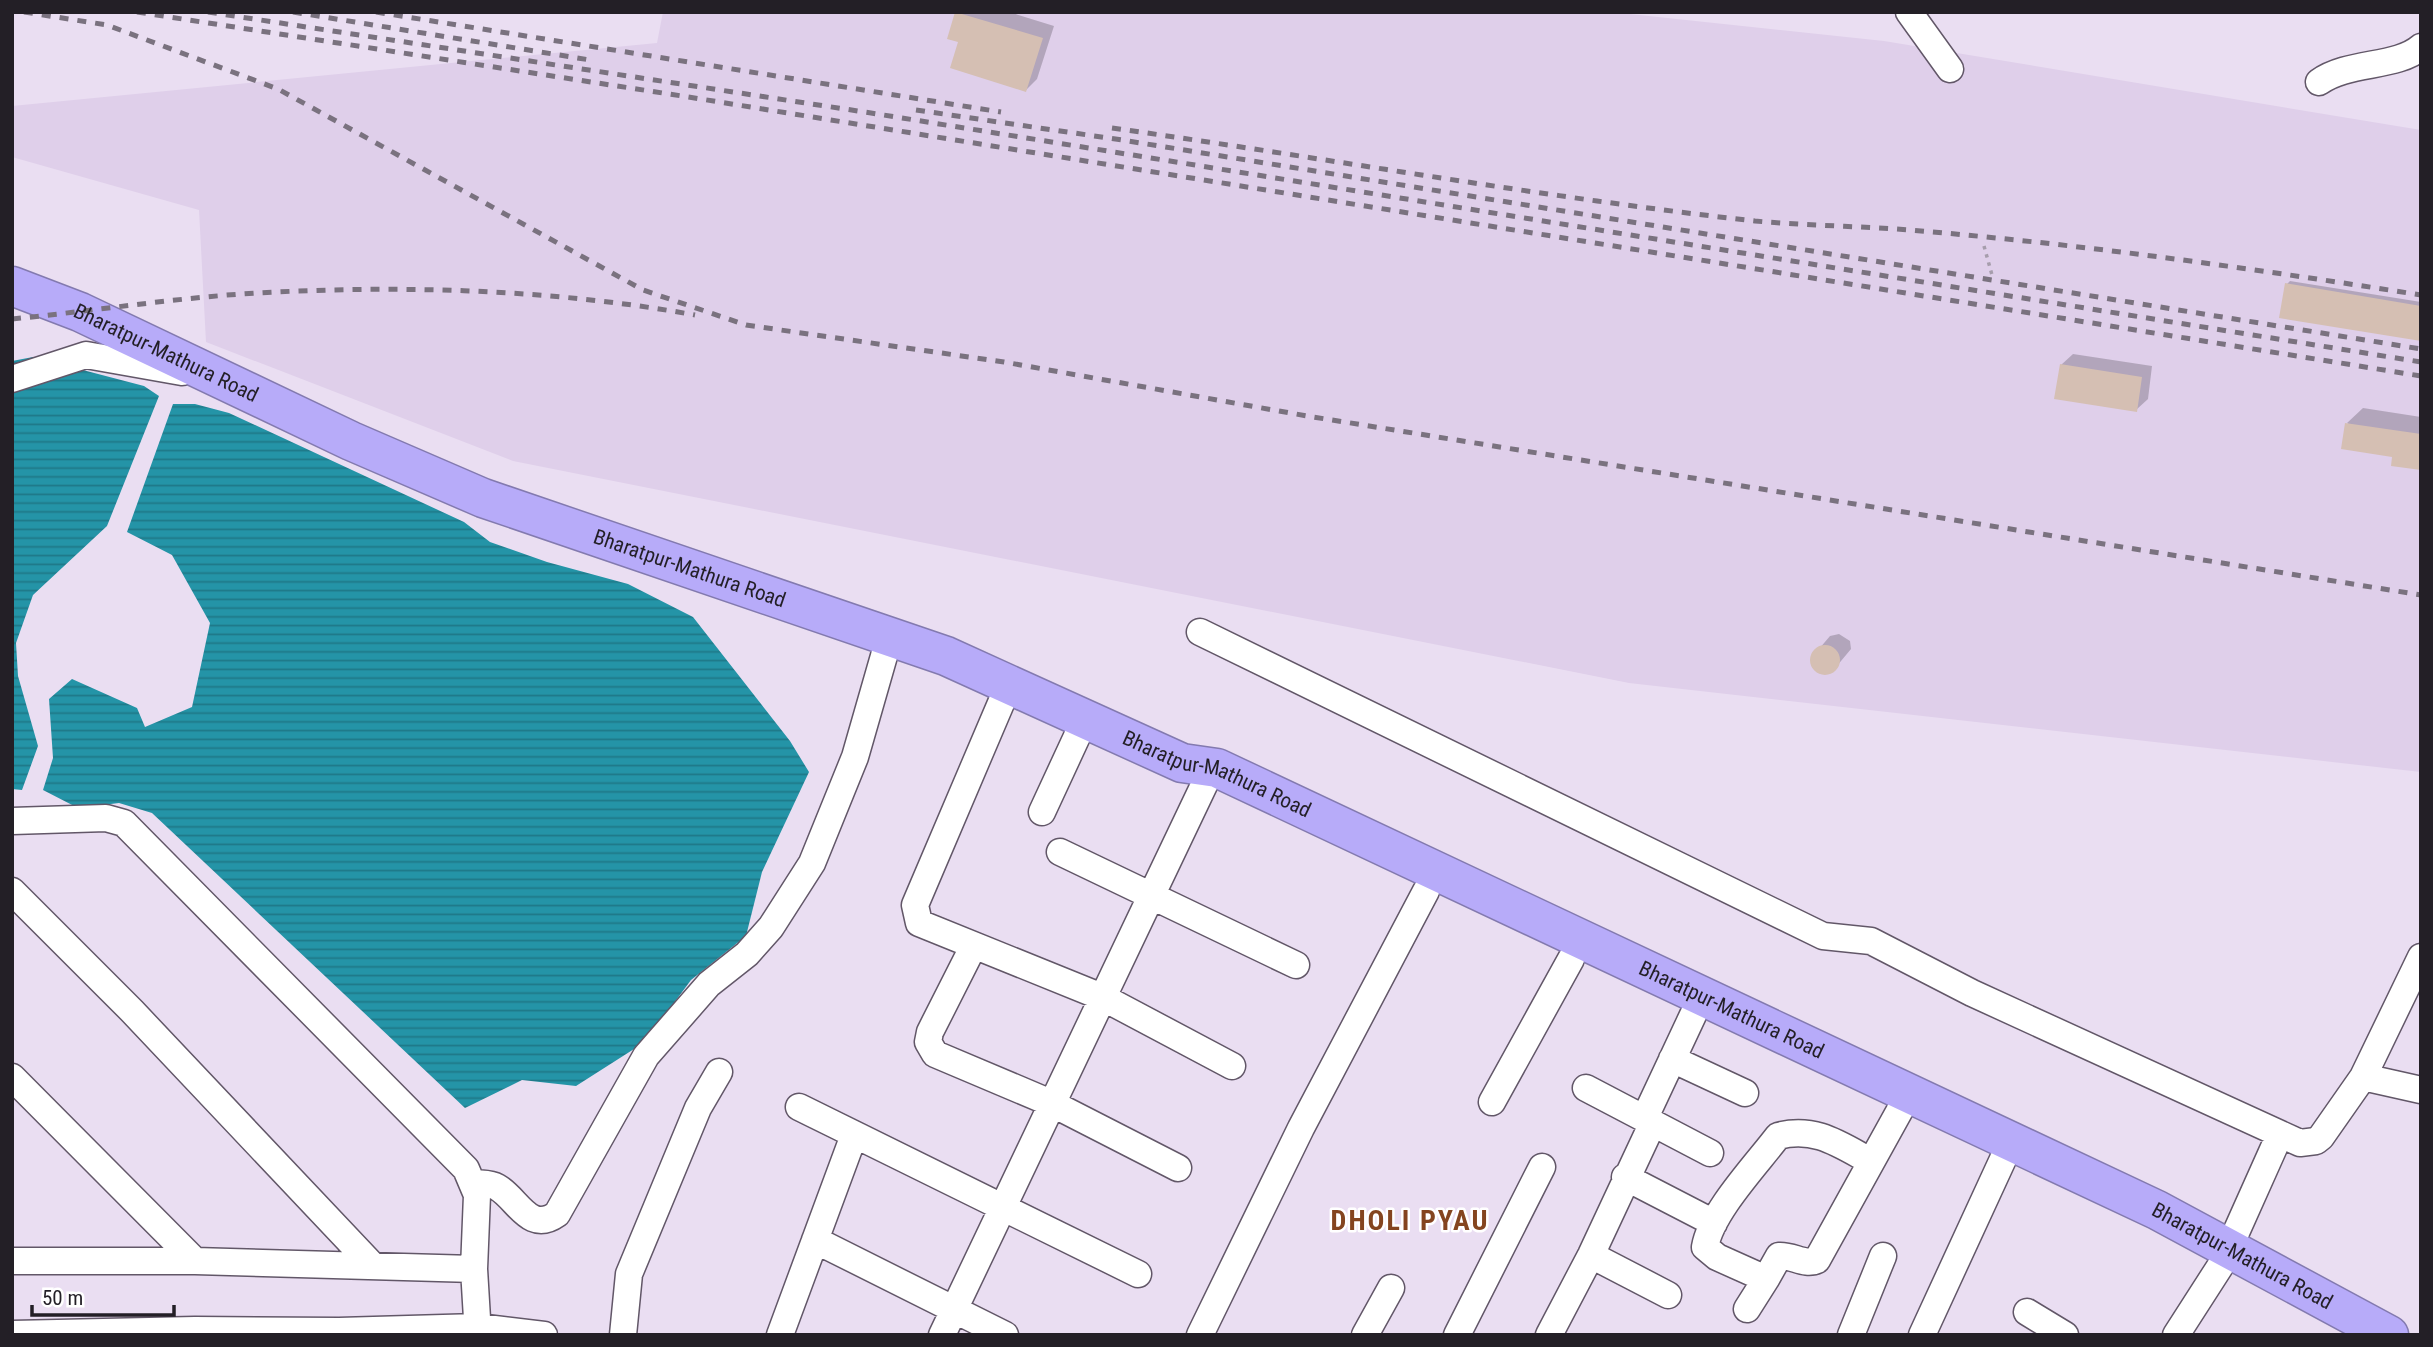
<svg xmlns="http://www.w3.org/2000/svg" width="2433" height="1347" font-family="'Roboto Condensed',sans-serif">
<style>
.built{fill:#dfcfea}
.water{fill:url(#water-rules)}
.shadow{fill:#0003}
.building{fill:#d5bfb3}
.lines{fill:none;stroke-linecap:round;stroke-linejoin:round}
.minor-casing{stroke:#625768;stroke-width:29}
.highway-casing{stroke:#837aaf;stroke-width:41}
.path{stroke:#a69dac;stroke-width:3.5;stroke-dasharray:3.5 5;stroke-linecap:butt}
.minor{stroke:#fff;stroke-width:26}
.highway{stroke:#b7abf9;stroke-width:38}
.rail{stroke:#7a727f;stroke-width:5;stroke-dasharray:9 9;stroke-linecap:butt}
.labels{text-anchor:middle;stroke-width:5;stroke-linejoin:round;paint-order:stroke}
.street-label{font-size:21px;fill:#231f26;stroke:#fff}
.district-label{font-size:28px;font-weight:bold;letter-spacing:2px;fill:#84441f;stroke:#fff}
</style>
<defs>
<pattern id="water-rules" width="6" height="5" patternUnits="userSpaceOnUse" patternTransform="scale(1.75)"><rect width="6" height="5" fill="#2494a7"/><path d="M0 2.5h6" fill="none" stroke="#1f7888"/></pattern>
</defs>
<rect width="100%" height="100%" fill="#eadef2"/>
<path class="built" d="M663,12H1611L1884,41L2421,130V772L1629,683L513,461L206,342L199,210L12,157V106L657,43Z"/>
<path class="water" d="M33,357L144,386L159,396L107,526L33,595L16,643L18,676L38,746L22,790L12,789V361Z
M173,404H195L229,413L464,522L490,542L547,562L628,584L693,617L790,741L809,772L762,872L746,936L691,980L645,1042L576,1086L522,1080L465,1108L152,813L119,803L78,808L43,790L53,758L49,699L72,679L137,708L145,727L192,707L210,623L172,555L127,532Z"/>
<path class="shadow" d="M957,12H1009L1054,26L1037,79L1026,90L960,41L949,37Z
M2290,281L2421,302V339L2287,284Z
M2073,354L2152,366L2148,399L2136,410L2061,365Z
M2363,408L2421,417V469L2347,423Z
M1839,634L1850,641L1851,649L1831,673H1822L1815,669L1813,656L1830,636Z"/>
<path class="building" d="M955,12L1043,38L1026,92L950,68L958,42L947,39Z
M2285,283L2421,306V341L2279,318Z
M2060,364L2142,377L2137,412L2054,399Z
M2345,423L2421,434V470L2391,466L2392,457L2341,449Z
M1810 660a15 15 0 1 1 30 0a15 15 0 1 1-30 0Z"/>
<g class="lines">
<g class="minor-casing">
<path id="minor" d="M1909,12L1950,69
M2319,82C2348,61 2397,68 2421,47
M12,379L86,355L182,372
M1200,632L1823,936L1871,941L1972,993L2300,1143L2316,1141L2321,1137L2363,1077L2421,957
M1010,682L915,905L919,923L1102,997L1232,1066
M1042,812L1086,717
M12,821L106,818L124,823L466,1169L477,1195L474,1269L478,1335
M1060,852L1296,965
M12,891L132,1011L373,1266
M973,947L930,1032L928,1042L935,1054L1051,1103L1178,1168
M1672,1059L1745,1093
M12,1077L195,1261
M2363,1077L2421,1090
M1586,1088L1710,1153
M1492,1102L1571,959
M799,1107L1138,1274
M1625,1177L1714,1223
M474,1183C482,1184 490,1183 497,1187C518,1199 529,1234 557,1214L646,1056L709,984L747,954L771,927L812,863L855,757L890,635
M815,1240L1005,1335
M2229,1248L2280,1134
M1591,1255L1668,1295
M12,1261H195L474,1269
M1766,1279L1779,1256C1793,1255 1805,1266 1817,1260L1900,1110
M1747,1309L1766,1279L1717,1257L1705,1247C1711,1212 1756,1165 1778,1136C1814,1126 1839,1144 1870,1161
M2027,1312L2065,1335
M12,1334L195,1330L339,1331L478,1327L544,1335
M623,1335L629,1274L698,1108L719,1072
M780,1335L854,1135
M942,1335L1205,783
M1200,1335L1301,1128L1426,891
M1365,1335L1391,1288
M1457,1335L1542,1167
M1549,1335L1591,1255L1649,1131L1648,1111L1693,1015
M1851,1335L1883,1256
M1922,1335L2004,1157
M2176,1335L2221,1265"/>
</g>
<g class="highway-casing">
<g id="highway">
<path id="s1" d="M12,286L80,312L351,441L483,498L946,656L1182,763L1217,768L2157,1210L2389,1335"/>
</g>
</g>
<path class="path" d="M1984,246L1992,275"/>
<use href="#minor" class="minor"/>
<use href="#highway" class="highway"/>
<path class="rail" d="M24,12L107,25L278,89L643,290L746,325L1004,362L1307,416L2421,595
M137,12L682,96L2421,376
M208,12L871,113L2421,362
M293,12L590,60
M376,12L1001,112
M916,110L1122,140L2421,349
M1112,128C1326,158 1540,197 1755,221C1810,226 1866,226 1921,231C2088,245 2255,269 2421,295
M12,319C93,311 174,298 256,293C401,285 552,289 695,315"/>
</g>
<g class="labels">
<g class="street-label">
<text dy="7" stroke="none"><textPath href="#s1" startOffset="168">Bharatpur-Mathura Road</textPath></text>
<text dy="7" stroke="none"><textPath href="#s1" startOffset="735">Bharatpur-Mathura Road</textPath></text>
<text dy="7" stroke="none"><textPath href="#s1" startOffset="1302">Bharatpur-Mathura Road</textPath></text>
<text dy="7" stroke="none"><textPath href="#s1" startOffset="1869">Bharatpur-Mathura Road</textPath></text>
<text dy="7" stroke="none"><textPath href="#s1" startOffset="2436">Bharatpur-Mathura Road</textPath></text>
</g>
<g class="district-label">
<text x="1410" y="1230">DHOLI PYAU</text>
</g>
</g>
<rect width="2433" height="1347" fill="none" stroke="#231f26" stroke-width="28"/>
<path d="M32 1305v10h142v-10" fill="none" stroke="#231f26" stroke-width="3.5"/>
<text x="42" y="1305" font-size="21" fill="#231f26" stroke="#ffffff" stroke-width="5" paint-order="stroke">50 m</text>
</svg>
